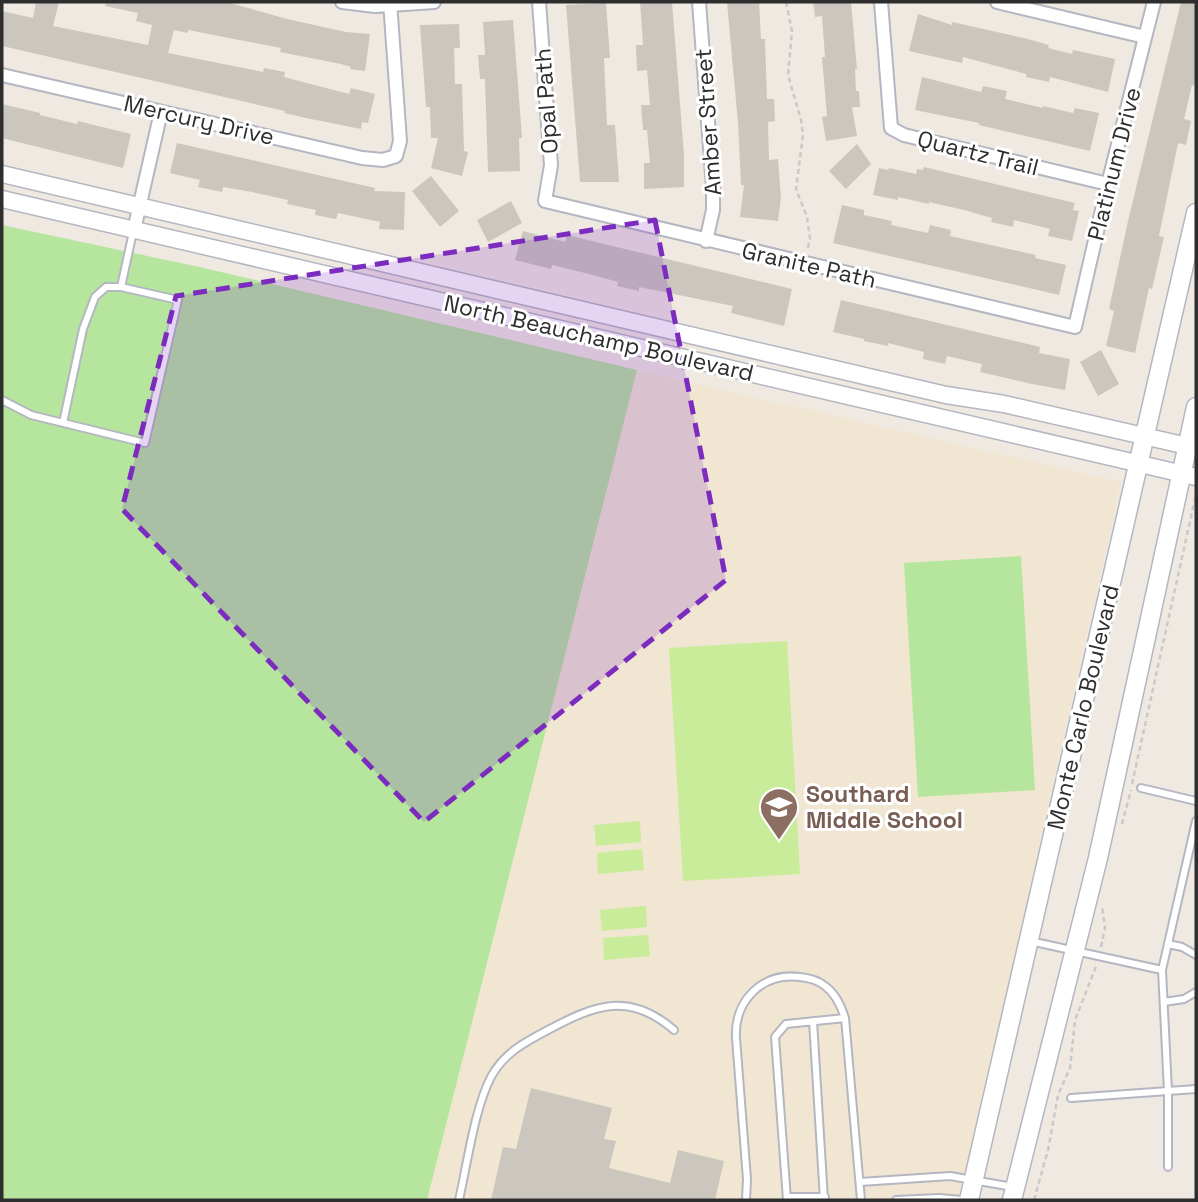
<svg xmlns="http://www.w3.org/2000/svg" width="1198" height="1202" font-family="'Space Grotesk',sans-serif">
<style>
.education{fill:#f0e6d1}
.green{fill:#b6e59e}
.pitch{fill:#c9ec9a}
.building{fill:#cbc7bf}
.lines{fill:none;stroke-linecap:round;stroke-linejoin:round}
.service-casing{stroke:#b4b7c1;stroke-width:10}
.minor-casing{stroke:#b4b7c1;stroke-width:16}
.tertiary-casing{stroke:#b4b7c1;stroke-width:19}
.secondary-casing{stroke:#b4b7c1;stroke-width:21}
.path{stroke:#c9c9c9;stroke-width:2.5;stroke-dasharray:5 3.5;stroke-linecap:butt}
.service{stroke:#fff;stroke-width:6}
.minor{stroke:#fff;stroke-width:12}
.tertiary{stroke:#fff;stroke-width:16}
.secondary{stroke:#fff;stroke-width:18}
.marked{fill:#7b2cbf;fill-opacity:0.2;stroke:#7b2cbf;stroke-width:5;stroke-dasharray:14 9;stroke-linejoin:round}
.labels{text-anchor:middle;stroke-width:6;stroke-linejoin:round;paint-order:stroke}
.street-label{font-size:23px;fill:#2e2e2e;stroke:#fff}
.education-label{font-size:23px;font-weight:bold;fill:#785e54;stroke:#fff;text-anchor:start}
</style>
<rect width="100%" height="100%" fill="#efe9e1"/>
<path class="education" d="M637,370L1121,482L959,1200H427Z"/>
<path class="green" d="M2,225L204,268L637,370L427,1200H2Z
M1021,556L1035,790L918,797L904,563Z"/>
<path class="pitch" d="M787,641L800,874L683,881L669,648Z
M640,821L641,842L596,846L594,825Z
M642,849L644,870L598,874L597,853Z
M646,906L647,927L602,931L600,910Z
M648,935L650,956L604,960L603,938Z"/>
<path class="building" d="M36,2H59L53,26L148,45L152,25L136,21L138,13L105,6L106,2L230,3L287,19L346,32L370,34L365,71L350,69L351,67L341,64L280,52L281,48L188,30V33L174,30L168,53L263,72L264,68L285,72L284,77L349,94L351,88L375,94L368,123L362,122L361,129L306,118L284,113L285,111L2,46V11L33,18Z
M640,2H672L684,155V187L644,189V163H650L647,130H643L641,105H650L647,70L637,71L636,45H643Z
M727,2H759L761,39H765L767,99H774L775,121L768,122L769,160L778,159L781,197L778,221L740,217L744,185H741L738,123Z
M813,2H851L857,69H855L856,91H859L860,107H852L857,136L826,141L822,117L827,116L822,57H825L822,16L815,17Z
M1181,2H1196V78L1194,86L1192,85L1184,119L1191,121L1186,145L1178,143L1159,236L1164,237L1152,289L1149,288L1135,353L1106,346L1114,311L1109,309L1128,221Z
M606,3L610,58H604L607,125H615L619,182H580L566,5Z
M918,14L952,25V22L1028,39L1049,45L1048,48L1072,54L1073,50L1115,59L1108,92L1050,77L1049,82L1026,77V74L963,57L962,63L909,51Z
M513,20L522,138H519L520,171L488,172L485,79H480L478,55H485L483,22Z
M459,24L460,48H454L455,84H462L464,151L468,152L462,176L431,168L438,138H431L430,107H426L420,25Z
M922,77L981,92L983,86L1007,91L1005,99L1043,108V106L1073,113L1075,108L1099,113L1090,151L979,125V123L915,110Z
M2,104L40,113V115L77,124L78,121L131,134L123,168L2,138Z
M177,143L375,188L374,191L405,192L404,230L379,229L380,222L338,213L336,219L315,215L316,210L287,204L288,200L252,192L223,187L222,192L198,187L200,180L170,173Z
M857,144L871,164L846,189L829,171Z
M924,167L1075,203L1073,210L1079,211L1072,241L1048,236L1050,229L1014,220L1013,227L991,222L992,218L964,210L929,202V204L898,197V200L873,195L879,168L888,170L889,168L916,174L917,169L923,170Z
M431,176L459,211L440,227L412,191Z
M511,201L522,223L488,242L477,220Z
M842,205L864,210V215L892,221L891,225L928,233L930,225L951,230L950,236L1036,255L1035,258L1066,265L1059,295L833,243Z
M523,231L565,242L567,235L596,242L792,289L784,326L731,313L733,306L639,287V291L617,286L618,282L589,274L552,265L551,269L515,260Z
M841,300L1040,347L1039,353L1070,359L1065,390L1032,384L980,372L982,364L947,356L945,364L923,359L924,352L888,343V346L864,341V339L833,332Z
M1101,350L1119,384L1098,396L1080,362Z
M531,1088L612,1108L604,1139L616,1141L609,1168L670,1183L678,1150L724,1161L715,1200H491L503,1147L516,1149Z"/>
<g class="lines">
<g class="service-casing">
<path id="service" d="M2,400L31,415L145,443L178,300L121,287L133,232
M63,423L83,329L95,297L106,287H121
M1141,788L1196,801
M1196,821L1162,970L1168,1091L1196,1089
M1030,941L1162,970
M1168,944L1182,947L1196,955
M1164,1002L1184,999L1196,992
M813,1021L824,1200
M1071,1098L1168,1091V1167
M860,1182L950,1176L1013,1187
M788,1197H825
M459,1200C467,1165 475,1107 491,1077C504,1053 525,1042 548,1030C595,1005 629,991 674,1030
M746,1200L747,1179L736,1038C734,1001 762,972 800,977C809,978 818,980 825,986C836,994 841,1006 845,1018L861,1200
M787,1200L775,1037L786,1024L845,1018
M896,1200L939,1198L962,1200"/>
</g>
<g class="minor-casing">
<path id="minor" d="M342,2L375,6L434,2
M539,2L551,165L545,201L1075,327L1108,184L1154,2
M699,2L713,188V210L706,241
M881,2L891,128L904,135L1108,184
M997,2L1145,37
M2,75L362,158L383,160L396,156L400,141L390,2
M134,230L161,112"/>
</g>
<g class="tertiary-casing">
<path id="tertiary" d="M2,174L946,395L1004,404L1196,448
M2,199L1196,477"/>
</g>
<g class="secondary-casing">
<path id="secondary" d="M969,1200L1196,213
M1012,1200L1098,858L1196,407"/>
</g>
<path class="path" d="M786,2L792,31L788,75L801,120L803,135L796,189L807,217L810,239L807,251
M1132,784L1196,494
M1122,824L1131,790
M1101,947L1105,928L1102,905
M1034,1200L1048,1150L1058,1095L1070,1068L1075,1020L1097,964"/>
<use href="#service" class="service"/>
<use href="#minor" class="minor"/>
<use href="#tertiary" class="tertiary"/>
<use href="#secondary" class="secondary"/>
</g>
<path class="marked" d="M655,220L726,580L424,822L122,509L176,296Z"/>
<defs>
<g id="school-pin" transform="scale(2.0125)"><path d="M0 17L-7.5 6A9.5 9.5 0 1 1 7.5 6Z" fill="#8d6e63" stroke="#fff"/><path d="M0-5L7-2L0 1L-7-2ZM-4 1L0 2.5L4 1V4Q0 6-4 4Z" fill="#fff"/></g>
</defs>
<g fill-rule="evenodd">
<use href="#school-pin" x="779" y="807"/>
</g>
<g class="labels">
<g class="street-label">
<text transform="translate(546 101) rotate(-94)" y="8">Opal Path</text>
<text transform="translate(199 120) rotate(13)" y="8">Mercury Drive</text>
<text transform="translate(708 122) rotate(-94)" y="8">Amber Street</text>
<text transform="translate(978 153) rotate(14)" y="8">Quartz Trail</text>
<text transform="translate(1114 164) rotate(-76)" y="8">Platinum Drive</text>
<text transform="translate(809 265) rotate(13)" y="8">Granite Path</text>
<text transform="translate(599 338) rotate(13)" y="8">North Beauchamp Boulevard</text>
<text transform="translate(1083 707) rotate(-77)" y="8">Monte Carlo Boulevard</text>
</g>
<g class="education-label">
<text x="806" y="802">Southard<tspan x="806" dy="26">Middle School</tspan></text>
</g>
</g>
<rect width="1198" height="1202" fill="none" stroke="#2e2e2e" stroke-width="7"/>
</svg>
